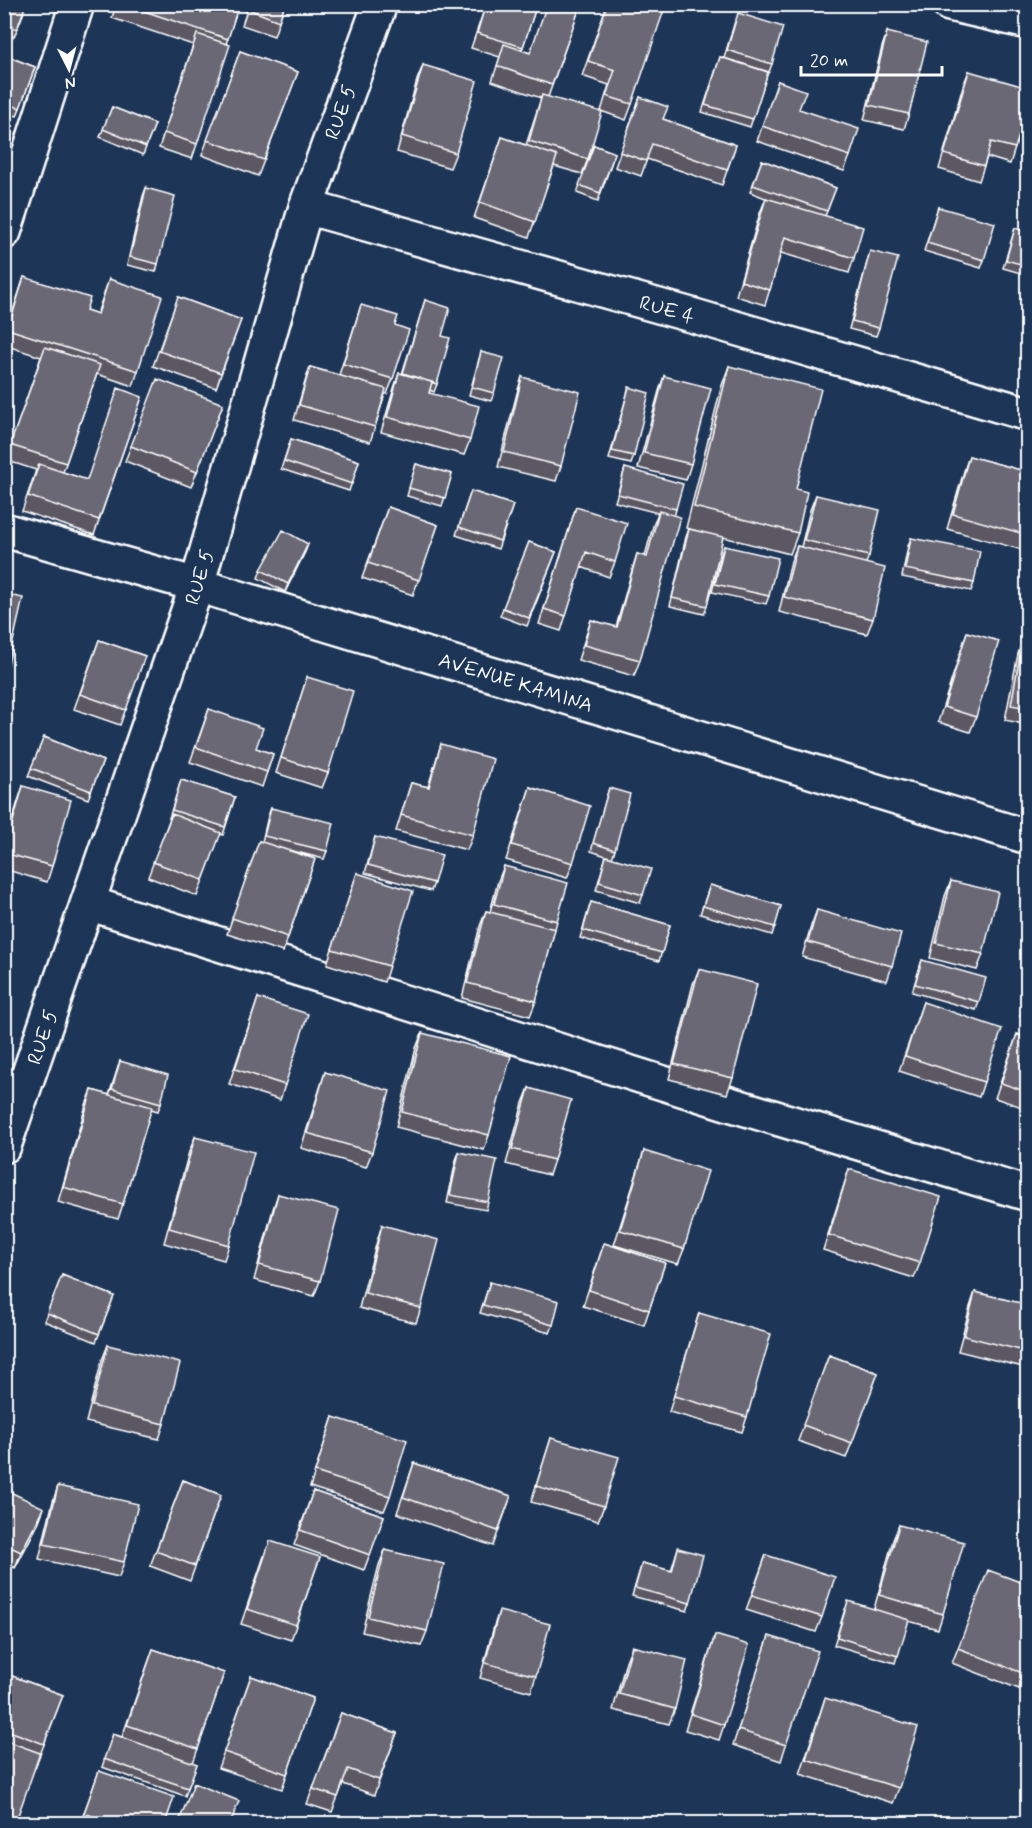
<svg xmlns="http://www.w3.org/2000/svg" width="1032" height="1828" font-family="Mynerve,sans-serif">
<style>
.lines{fill:none;stroke-linecap:round;stroke-linejoin:round}
.minor-casing{stroke:#fff;stroke-width:38}
.minor{stroke:#1d3557;stroke-width:33}
.wall{fill:#5b5964;stroke:#fff;stroke-width:1.5}
.shaded-wall{fill:#4a4951;stroke:#fff;stroke-width:1.5}
.building{fill:#6a6874;stroke:#fff;stroke-width:1.5}
.labels{text-anchor:middle;stroke-width:4.5;stroke-linejoin:round;paint-order:stroke}
.street-label{font-size:20px;fill:#fff;stroke:#1d3557}
</style>
<rect width="100%" height="100%" fill="#1d3557"/>
<filter id="ink" filterUnits="userSpaceOnUse"><feTurbulence type="fractalNoise" baseFrequency=".0167" numOctaves="2"/><feDisplacementMap in="SourceGraphic" scale="12" xChannelSelector="R" yChannelSelector="G"/><feConvolveMatrix kernelMatrix="1 2 1 2 8 2 1 2 1" color-interpolation-filters="sRGB"/></filter>
<g filter="url(#ink)">
<g class="lines">
<g class="minor-casing">
<path id="minor" d="M949,4L1028,22
M306,207L691,315L1028,414
M4,232L77,4
M4,530L197,585L1028,837
M88,903L733,1105L1028,1194
M4,1146L197,585L306,207L380,4"/>
</g>
<use href="#minor" class="minor"/>
</g>
<path class="wall" d="M4,4L24,12L14,37L4,33Z
M116,4H285L274,36L242,25L247,10L238,7L226,44L197,144L192,159L159,148L193,45L112,18Z
M494,4H537L522,50L530,53L581,4L548,97L588,159L582,174L554,166L529,237L474,218L502,137L526,145L541,98L492,81L500,57L471,48L484,10L491,13Z
M607,4L632,104L626,120L601,111L609,85L582,76Z
M735,21L772,64L769,72L724,58Z
M887,32L909,114L904,129L864,120L882,47Z
M240,51L298,72L258,176L202,155Z
M4,55L35,67L17,116L4,112Z
M720,57L768,72L750,127L702,112Z
M423,65L456,153L450,168L397,152L417,80Z
M969,71L1015,148L1010,164L987,157L979,181L939,169L963,86Z
M778,81L799,109L850,156L844,171L757,141Z
M640,97L663,119L736,145L722,185L647,159L641,176L615,167Z
M112,107L155,124L143,155L100,137Z
M594,145L615,153L598,201L577,193Z
M762,160L836,188L825,216L854,258L849,273L781,253L765,305L736,296L760,213L766,198L768,199L750,192Z
M146,188L158,264L156,272L127,265L143,196Z
M938,207L984,260L981,268L924,251Z
M1015,228L1028,232V275L1003,268Z
M870,251L879,328L876,336L849,329Z
M24,277L86,310L97,314L109,279L138,371L133,386L97,374L63,472L86,480L142,397L94,535L22,511L36,470L5,460L41,357L4,345V338Z
M178,297L241,320L216,388L153,366Z
M425,300L442,336L437,384L434,392L430,390L429,393L470,440L464,455L381,432L394,388L399,373L402,374Z
M361,305L395,325L393,379L387,394H385L375,427L370,442L294,420L305,382L310,367L339,375Z
M481,352L494,393L491,401L469,395Z
M729,366L796,489L798,533L790,554L723,537L707,606L704,614L670,606L686,537L689,529L697,531L686,528L721,388Z
M664,376L691,464L686,480L638,468L659,391Z
M522,377L561,466L556,481L498,467L517,393Z
M629,387L634,456L631,464L609,459Z
M223,404L191,487L125,461L131,446Z
M291,439L359,461L349,491L281,469Z
M969,456L1028,472V546L1026,551L947,529L964,471Z
M416,464L452,474L442,506L407,496Z
M625,468L676,509L640,660L634,676L578,660L591,620L616,627L632,570L637,554L645,556L653,526L658,513L615,502Z
M471,491L513,505L498,549L456,535Z
M816,495L869,556L866,563L873,619L867,634L779,612L791,561L797,546L801,547L810,510Z
M388,507L438,525L413,595L362,578Z
M576,507L615,562L609,577L581,567L561,631L539,624Z
M911,538L974,583L971,591L902,577L908,546Z
M529,542L556,552L527,626L500,616Z
M308,544L305,552L285,592L258,578L261,570Z
M724,546L769,596L766,604L712,592L721,554Z
M967,632L976,717L970,732L938,722Z
M1023,639L1028,640V725L1005,720L1018,654Z
M99,640L145,656L120,725L74,709Z
M307,677L328,773L322,788L276,773Z
M209,709L256,748L273,754L262,787L190,762Z
M44,737L103,761L88,799L28,776Z
M441,744L473,835L467,850L396,831L411,783L428,787Z
M181,780L235,797L223,835L220,834L197,896L148,877L170,818H169Z
M23,786L52,866L47,882L4,869V847L18,801Z
M530,787L573,863L567,878L506,860Z
M609,788L615,850L612,858L591,851Z
M271,808L327,851L324,859L289,850L315,859L283,952L227,934L259,841L262,842L268,816Z
M375,837L434,883L431,891L365,873Z
M606,856L643,895L640,903L596,890Z
M504,866L557,921L536,1001L530,1016L462,998L480,926L486,911L490,912L498,881Z
M357,873L389,966L384,982L327,964Z
M951,881L983,954L977,970L930,958L945,896Z
M710,885L781,906L772,935L700,914Z
M591,902L670,925L659,961L580,938Z
M817,910L892,966L887,981L802,957L811,926Z
M922,960L979,1002L976,1010L912,992Z
M699,969L733,1078L727,1094L669,1079L693,984Z
M1028,994V1019L1020,1016Z
M258,998L285,1085L280,1100L229,1084Z
M923,1002L984,1082L979,1097L899,1071Z
M422,1033L489,1135L484,1150L396,1127L416,1048Z
M1017,1034L1028,1038V1109L995,1098Z
M120,1061L161,1103L158,1111L151,1109L123,1204L118,1219L58,1202L86,1105L92,1090L109,1095Z
M325,1072L372,1152L366,1167L301,1148Z
M529,1088L554,1160L549,1175L506,1164L523,1103Z
M195,1137L229,1245L224,1260L164,1243L189,1152Z
M644,1151L684,1249L678,1264L614,1245Z
M459,1152L488,1202L486,1210L447,1203L456,1160Z
M849,1169L920,1263L914,1278L823,1250Z
M278,1194L320,1281L314,1296L254,1280L273,1209Z
M382,1225L421,1308L416,1323L359,1308L377,1241Z
M604,1243L665,1263L644,1325L583,1306Z
M62,1275L114,1296L96,1342L44,1321Z
M490,1282L553,1325L550,1333L480,1313Z
M975,1292L1028,1305V1354L1023,1367L958,1351L970,1307Z
M699,1313L747,1417L742,1432L669,1412L694,1329Z
M108,1345L164,1424L159,1439L86,1422L102,1360Z
M829,1355L878,1373L846,1458L798,1441Z
M333,1417L390,1496L384,1511L310,1487Z
M551,1438L604,1506L598,1521L531,1502Z
M414,1463L511,1496L493,1546L397,1513Z
M183,1480L221,1495L190,1581L150,1566Z
M58,1486L124,1562L119,1577L39,1559L53,1501Z
M4,1489L38,1524L15,1568L4,1562Z
M1028,1489V1516L1020,1513Z
M313,1491L384,1516L364,1570L294,1545Z
M899,1525L943,1614L938,1629L908,1621L895,1663L834,1645L845,1609H874L893,1540Z
M678,1548L690,1603L687,1611L632,1596L642,1563L671,1571Z
M385,1550L427,1631L421,1646L362,1632L379,1565Z
M766,1555L822,1617L816,1632L746,1610Z
M264,1556L320,1557L291,1640L241,1624Z
M499,1611L536,1676L531,1692L480,1678L494,1626Z
M715,1635L724,1725L719,1740L685,1730Z
M769,1636L786,1745L781,1761L733,1745Z
M632,1646L675,1709L669,1724L613,1710L626,1661Z
M958,1648L1028,1668L1019,1689L952,1663Z
M153,1649L224,1673L193,1763L197,1764L185,1796L102,1767L113,1734L122,1737Z
M4,1673L63,1695L35,1768L4,1824Z
M251,1676L313,1698L282,1789L218,1768Z
M825,1698L899,1788L893,1803L800,1774Z
M341,1713L397,1733L374,1795L343,1784L332,1812L307,1804Z
M99,1771L165,1824H80Z
M1028,1805V1824H1023Z"/>
<path class="shaded-wall" d="M308,544L305,552L285,592L288,584Z
M44,1508L38,1524L15,1568L21,1552Z"/>
<path class="building" d="M4,4H26L17,29L4,24Z
M123,4H239L228,39Z
M249,4H285L279,21L248,9Z
M494,4H537L523,47L477,33L484,10L492,13Z
M547,4H581L552,85L497,66L504,44L530,53Z
M607,4H666L632,104L606,96L615,70L588,61Z
M738,13L783,27L772,64L727,50Z
M887,32L927,42L909,114L869,105Z
M197,34L230,45L197,144L164,133Z
M240,51L298,72L264,160L207,140Z
M4,55L35,67L20,108L4,103Z
M720,57L768,72L753,119L705,105Z
M423,65L477,81L456,153L402,136Z
M969,71L1028,88V108L1015,148L991,142L984,166L944,154Z
M778,81L806,91L799,109L859,129L850,156L762,126Z
M542,95L602,112L588,159L529,141Z
M640,97L668,107L663,119L736,145L727,170L652,144L646,161L620,152Z
M112,107L155,124L146,147L103,129Z
M502,137L557,156L535,222L480,202Z
M594,145L615,153L600,193L579,185Z
M762,160L836,188L827,211L753,185Z
M146,188L175,196L158,264L130,257Z
M766,198L863,227L854,258L785,237L770,290L741,281Z
M938,207L995,223L984,260L927,243Z
M1015,228L1028,232V266L1006,260Z
M870,251L898,258L879,328L852,321Z
M24,277L90,298L86,310L98,314L109,279L162,296L138,371L8,329Z
M178,297L241,320L221,373L159,351Z
M425,300L450,308L442,336L450,338L437,384L403,373Z
M361,305L398,316L395,325L409,330L393,379L343,364Z
M45,347L100,365L66,463L10,445Z
M481,352L504,358L494,393L472,387Z
M729,366L821,389L796,489L807,492L798,533L694,507Z
M310,367L386,389L375,427L299,405Z
M399,373L432,382L429,393L479,406L470,440L387,417Z
M664,376L711,388L691,464L644,453Z
M522,377L580,392L561,466L504,452Z
M157,379L223,404L197,472L131,446Z
M629,387L649,393L634,456L612,451Z
M118,388L142,397L99,520L28,496L39,464L87,480Z
M291,439L359,461L352,484L284,461Z
M969,456L1028,472V535L953,514Z
M416,464L452,474L445,498L409,488Z
M625,468L683,484L676,509L618,494Z
M471,491L513,505L500,541L459,527Z
M816,495L880,510L869,556L804,540Z
M388,507L438,525L419,580L368,563Z
M576,507L627,523L615,562L586,552L566,616L544,609Z
M659,511L680,517L640,660L584,645L591,620L617,627L637,554L647,557Z
M689,529L723,537L707,606L672,598Z
M283,530L308,544L288,584L261,570Z
M911,538L980,551L974,583L905,569Z
M529,542L556,552L529,618L503,608Z
M724,546L778,558L769,596L715,584Z
M797,546L885,568L873,619L784,597Z
M4,594L23,598L7,668L4,667Z
M967,632L999,641L976,717L944,707Z
M1023,639L1028,640V708L1011,705Z
M99,640L145,656L126,710L80,694Z
M307,677L353,691L328,773L281,758Z
M209,709L263,728L256,748L273,754L267,772L196,747Z
M4,719L9,720L4,732Z
M44,737L103,761L91,791L31,768Z
M441,744L493,759L473,835L401,815L411,783L429,787Z
M181,780L235,797L225,827L172,810Z
M23,786L71,800L52,866L4,853Z
M530,787L590,806L573,863L512,845Z
M609,788L630,794L615,850L593,843Z
M271,808L334,823L327,851L264,836Z
M172,814L221,833L203,880L153,862Z
M375,837L442,855L434,883L368,865Z
M259,841L315,859L288,937L232,918Z
M606,856L651,869L643,895L599,882Z
M504,866L568,883L557,921L494,904Z
M357,873L413,891L389,966L332,949Z
M951,881L998,892L983,954L936,943Z
M710,885L781,906L775,927L703,906Z
M591,902L670,925L662,953L583,930Z
M817,910L901,934L892,966L808,942Z
M486,911L555,929L536,1001L467,983Z
M922,960L986,978L979,1002L915,984Z
M699,969L757,984L733,1078L674,1064Z
M1028,995V1010L1023,1008Z
M258,998L308,1014L285,1085L235,1069Z
M923,1002L1002,1029L984,1082L905,1056Z
M422,1033L511,1056L489,1135L402,1112Z
M1017,1034L1028,1038V1092L1001,1083Z
M120,1061L168,1075L161,1103L112,1089Z
M325,1072L390,1091L372,1152L307,1133Z
M529,1088L571,1100L554,1160L512,1149Z
M92,1090L152,1107L123,1204L63,1187Z
M195,1137L254,1152L229,1245L169,1228Z
M644,1151L708,1171L684,1249L620,1230Z
M459,1152L497,1160L488,1202L450,1195Z
M849,1169L941,1197L920,1263L829,1235Z
M278,1194L339,1210L320,1281L259,1265Z
M382,1225L439,1240L421,1308L365,1293Z
M604,1243L665,1263L649,1310L589,1290Z
M62,1275L114,1296L99,1334L47,1313Z
M490,1282L559,1301L553,1325L483,1305Z
M975,1292L1028,1305V1352L964,1336Z
M699,1313L771,1334L747,1417L674,1396Z
M108,1345L180,1363L164,1424L92,1406Z
M829,1355L878,1373L852,1443L803,1425Z
M333,1417L407,1440L390,1496L315,1472Z
M551,1438L619,1457L604,1506L536,1486Z
M414,1463L511,1496L498,1531L403,1497Z
M183,1480L221,1495L195,1566L156,1551Z
M58,1486L138,1504L124,1562L44,1544Z
M4,1489L44,1508L21,1552L4,1544Z
M313,1491L384,1516L370,1555L300,1530Z
M899,1525L964,1542L943,1614L879,1595Z
M270,1541L320,1557L296,1625L247,1609Z
M678,1548L703,1555L690,1603L635,1588L642,1563L672,1571Z
M385,1550L444,1564L427,1631L368,1617Z
M766,1555L835,1577L822,1617L752,1595Z
M988,1570L1028,1585V1667L1025,1674L958,1648Z
M848,1601L909,1620L898,1656L837,1637Z
M499,1611L550,1624L536,1676L485,1663Z
M715,1635L749,1645L724,1725L691,1714Z
M769,1636L818,1651L786,1745L738,1730Z
M632,1646L687,1660L675,1709L619,1694Z
M153,1649L224,1673L198,1749L127,1725Z
M4,1673L63,1695L44,1744L4,1729Z
M251,1676L313,1698L287,1774L224,1752Z
M825,1698L918,1727L899,1788L806,1759Z
M341,1713L397,1733L379,1780L348,1769L338,1797L313,1789Z
M113,1734L197,1764L188,1788L104,1759Z
M4,1740L40,1753L15,1824H4Z
M99,1771L174,1797L165,1824H114L84,1813Z
M194,1783L239,1801L230,1824H178Z
M1028,1812V1822H1025Z"/>
</g>
<g class="labels">
<g class="street-label">
<text transform="translate(340 112) rotate(-70)" y="7">RUE 5</text>
<text transform="translate(667 309) rotate(16)" y="7">RUE 4</text>
<text transform="translate(199 577) rotate(-73)" y="7">RUE 5</text>
<text transform="translate(516 682) rotate(17)" y="7">AVENUE KAMINA</text>
<text transform="translate(42 1037) rotate(-71)" y="7">RUE 5</text>
</g>
</g>
<rect width="1032" height="1828" fill="none" stroke="#1d3557" stroke-width="24"/>
<rect x="12" y="12" width="1008" height="1804" fill="none" stroke="#fff" stroke-width="2" filter="url(#ink)"/>
<g transform="translate(69 69) rotate(174)" stroke="#1d3557" stroke-width="4.5" paint-order="stroke">
<path d="M0-4.5L10 22L0 15L-10 22Z" fill="#ffffff"/>
<text y="-9" font-size="16" font-weight="bold" text-anchor="middle" fill="#ffffff">N</text>
</g>
<path d="M801 66v9h141v-9" fill="none" stroke="#ffffff" stroke-width="3"/>
<text x="810" y="66" font-size="18" fill="#ffffff" stroke="#1d3557" stroke-width="4.5" paint-order="stroke">20 m</text>
</svg>
